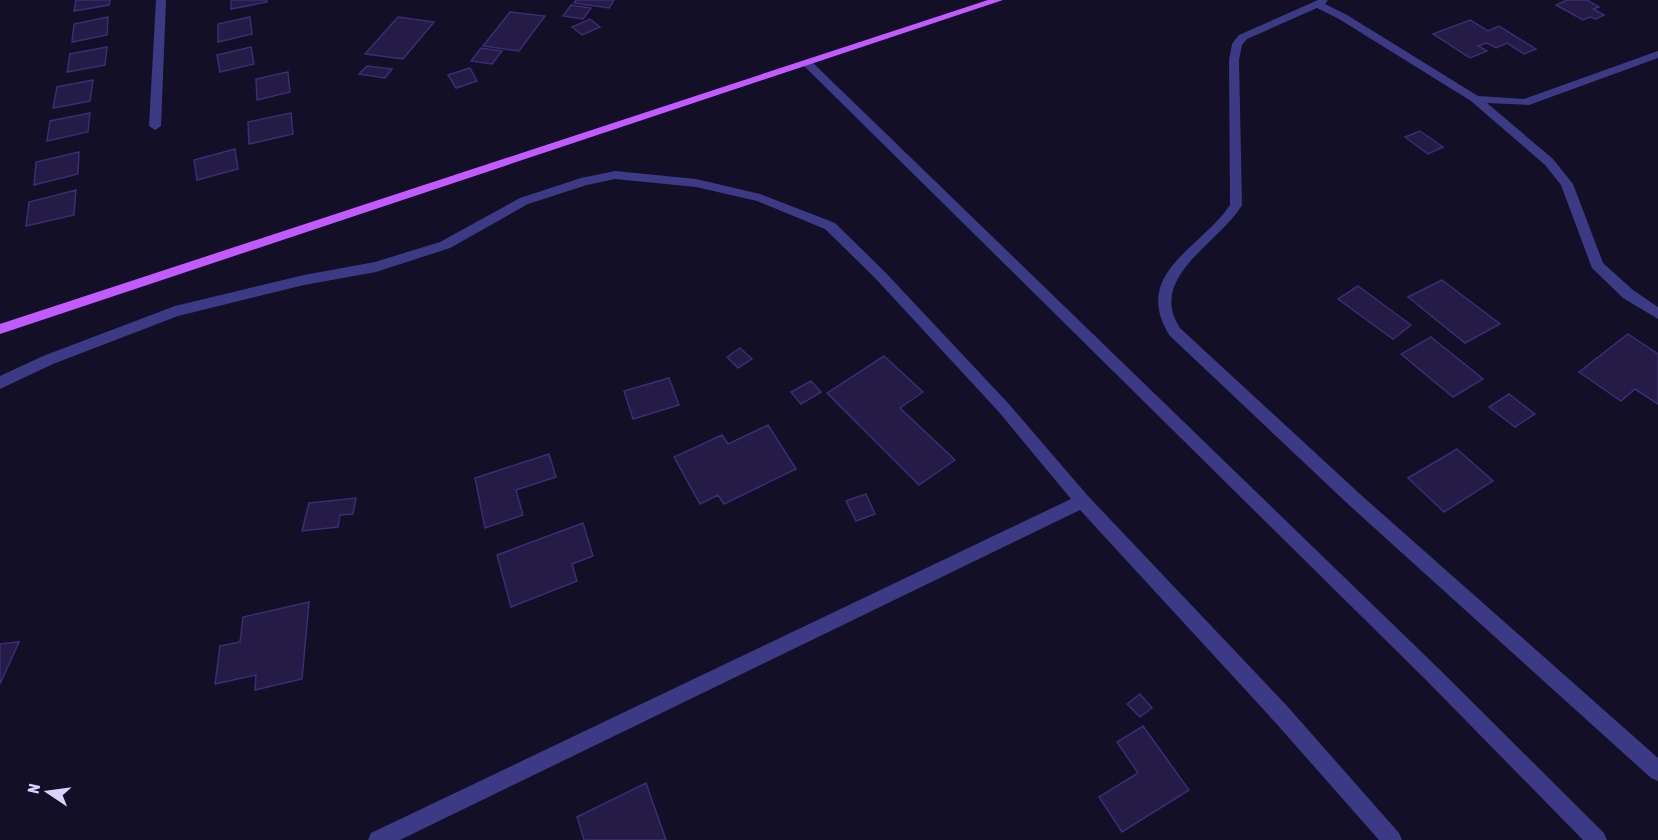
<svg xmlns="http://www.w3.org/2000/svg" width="1658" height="840" font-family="'Asap Condensed',sans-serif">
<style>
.building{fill:#241b47;stroke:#3b2d73;stroke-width:1.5}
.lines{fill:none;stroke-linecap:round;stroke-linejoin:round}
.minor{fill:#3d3a85;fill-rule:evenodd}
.major{fill:#c25bff;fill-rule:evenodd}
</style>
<rect width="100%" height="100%" fill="#130f26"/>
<path class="building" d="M76,0H110L109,5L74,11Z
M231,0H267V2L231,9Z
M576,0H614L609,8L574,3Z
M1567,0H1587L1599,7L1593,9L1604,15L1596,19L1590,17L1583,20L1556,5Z
M571,5L591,8L583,19L563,16Z
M510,12L545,16L519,51L483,46Z
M108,17L107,35L72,42L74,24Z
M250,17L252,34L218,42V24Z
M398,17L434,22L403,59L365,54Z
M590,19L600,27L582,35L572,27Z
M1470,20L1488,31L1499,26L1536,49L1524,54L1507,43L1496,48L1487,43L1478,46L1487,51L1470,58L1433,34Z
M107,47L105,65L67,72L70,54Z
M251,47L254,64L220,72L217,55Z
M481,48L502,51L492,64L471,61Z
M367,66L392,69L385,78L359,74Z
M470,68L477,81L456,88L448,75Z
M288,72L290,92L257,100L256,79Z
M93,80L90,101L53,108L57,87Z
M90,113L88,132L47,141L50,121Z
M291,113L293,134L249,144L248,122Z
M1420,131L1443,147L1428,154L1405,137Z
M235,149L238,169L197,180L194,160Z
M79,152L78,174L34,185L36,162Z
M76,190L74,215L26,226L29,202Z
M1442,280L1500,324L1465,343L1408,297Z
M1358,286L1411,325L1393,339L1338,299Z
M1628,334L1658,354V404L1635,389L1621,401L1579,372Z
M1431,337L1483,379L1453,397L1401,354Z
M740,348L752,359L738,368L727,357Z
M884,356L923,392L900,408L955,460L919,485L827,393Z
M669,378L679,405L633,419L624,391Z
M811,381L821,392L801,404L791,392Z
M1509,394L1535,414L1515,427L1489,407Z
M768,425L796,469L724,504L718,495L700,504L674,457L722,435L728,444Z
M1457,449L1493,481L1444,512L1408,478Z
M549,454L556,477L516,490L523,515L485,528L475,478Z
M866,494L875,514L856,521L846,501Z
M356,498L353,514L340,515L338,527L302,531L309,503Z
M583,523L593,556L572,564L577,581L511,607L497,555Z
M309,602L302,679L255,690L256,675L215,684L220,646L240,642L243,617Z
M19,642L0,684V644Z
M1140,694L1152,708L1140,717L1127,704Z
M1143,726L1189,790L1122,832L1099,797L1138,773L1117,742Z
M646,783L666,840H584L577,817Z"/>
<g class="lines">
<path class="minor" d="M156,0H166L161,126L155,130L149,126Z
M1318,0H1328L1325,4L1347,15L1478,96L1524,99L1658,51V58L1529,105L1487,103L1553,159L1573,184L1603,263L1633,290L1658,307V319L1623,298L1592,268L1561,185L1545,165L1471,101L1339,19L1317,8L1247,39L1242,45L1239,60L1242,205C1221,242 1146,277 1180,328L1361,495L1658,758V781L1651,778L1349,505L1170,336C1130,273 1202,248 1230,205L1229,60L1232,44L1239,35Z
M807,60L811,61L1438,668L1604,833L1607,840H1583L1426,680L803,65L802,63Z
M615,171L696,179L760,194L835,223L885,272L1008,403L1088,496L1288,707L1399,833L1402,840H1379L1274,721L1080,510L400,840H368L371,833L1071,499L998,411L875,278L825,229L757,201L696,187L615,179L587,185L528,204L450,248L376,272L304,285L178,316L53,364L0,389V376L43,356L175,306L304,275L375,262L440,242L520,198L581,178Z"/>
<path class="major" d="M988,0H1003L0,334V324Z"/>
</g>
<g transform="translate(48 792) rotate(283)" stroke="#130f26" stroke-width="4.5" paint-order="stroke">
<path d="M0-4.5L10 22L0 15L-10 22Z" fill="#d9d4ff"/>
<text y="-9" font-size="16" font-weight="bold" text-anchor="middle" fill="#d9d4ff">N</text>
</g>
</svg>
